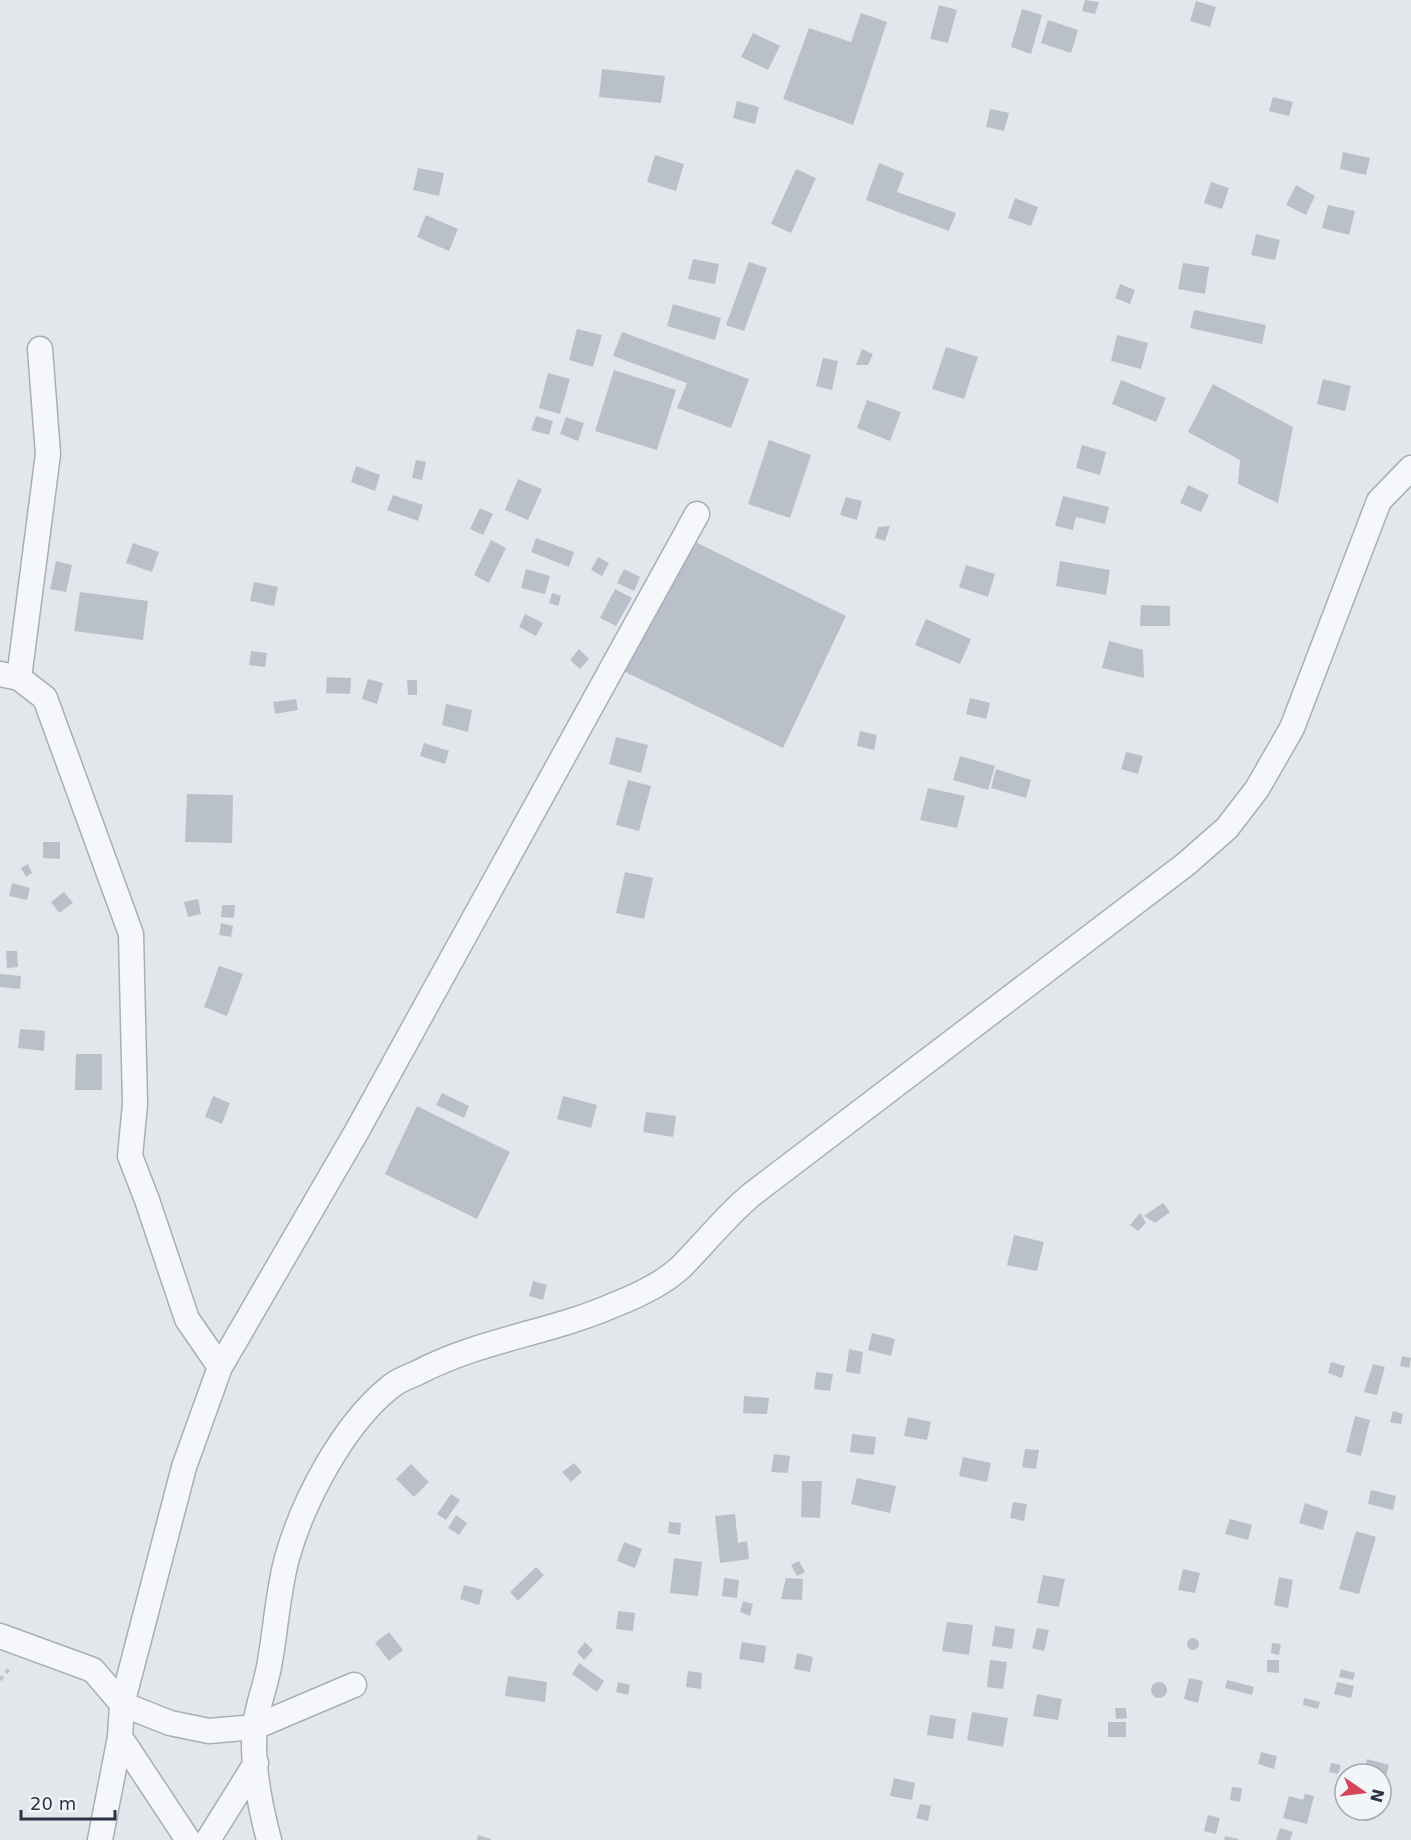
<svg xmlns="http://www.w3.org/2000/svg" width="1411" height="1840" font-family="'DejaVu Sans',sans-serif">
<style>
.building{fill:#bac0ca}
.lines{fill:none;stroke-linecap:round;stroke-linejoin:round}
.street-casing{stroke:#a8aeb7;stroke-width:27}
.path{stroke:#c1c4cb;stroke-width:4;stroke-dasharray:4.5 4.5;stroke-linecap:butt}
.street{stroke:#f6f7fa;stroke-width:24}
</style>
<rect width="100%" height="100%" fill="#e3e7ec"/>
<path class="building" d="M1085,0L1099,2L1095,14L1082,11Z
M1196,1L1216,7L1210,27L1190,21Z
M939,5L957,10L948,43L930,39Z
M1022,9L1042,15L1031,54L1011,47Z
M861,13L887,22L853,125L783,99L809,28L851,42Z
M1048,20L1078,30L1071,53L1041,43Z
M753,33L780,46L768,70L741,57Z
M602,69L665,76L661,103L599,97Z
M1273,97L1293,102L1289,116L1269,111Z
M737,101L759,107L755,124L733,118Z
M990,109L1009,113L1004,131L986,127Z
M1343,152L1370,158L1366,175L1340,169Z
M655,155L684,164L676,191L647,182Z
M879,163L904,173L897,192L956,213L949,231L866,200Z
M418,168L444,173L439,196L413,190Z
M796,169L816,178L791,233L771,224Z
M1211,182L1229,188L1222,209L1204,203Z
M1296,185L1315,196L1306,215L1286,205Z
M1015,198L1038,207L1031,226L1008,218Z
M1328,205L1355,211L1349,235L1322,228Z
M426,215L458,229L449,251L417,237Z
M1256,234L1280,240L1275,260L1251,255Z
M693,259L719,264L715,284L688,279Z
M749,262L767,268L744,331L726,325Z
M1183,263L1209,267L1205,294L1178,289Z
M1120,284L1135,290L1130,304L1115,298Z
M673,304L721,318L715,340L667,326Z
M1194,310L1266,325L1262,344L1190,328Z
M577,329L602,335L593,367L569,360Z
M622,332L749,379L731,428L677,408L687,383L613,356Z
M1117,335L1148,343L1141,369L1111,361Z
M946,347L978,357L964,399L932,389Z
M862,349L873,354L868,365H856Z
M823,358L838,361L832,390L816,386Z
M614,370L676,390L657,450L595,431Z
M548,373L570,379L560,414L539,408Z
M1323,379L1351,386L1345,411L1317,404Z
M1121,380L1166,398L1156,422L1112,404Z
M1213,384L1293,427L1278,503L1238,484L1240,460L1188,432Z
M867,400L901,412L890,441L857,428Z
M536,416L553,421L549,435L531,430Z
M566,417L584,423L578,441L560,434Z
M769,440L811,455L790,518L748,504Z
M1082,445L1106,452L1100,475L1076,468Z
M416,460L426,462L422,480L412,478Z
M356,466L380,475L375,491L351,482Z
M518,479L542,489L528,520L505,510Z
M1188,485L1209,495L1201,512L1180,503Z
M393,495L423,505L418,521L387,510Z
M1063,496L1109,507L1105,524L1076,517L1073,530L1055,526Z
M846,497L862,501L857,520L840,515Z
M480,508L493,514L483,535L470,529Z
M890,526L885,541L875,538L878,527Z
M679,534L846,616L783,748L615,667Z
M536,538L574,552L569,567L531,552Z
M491,540L506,548L489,583L474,575Z
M133,543L159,552L152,572L126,563Z
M598,557L609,563L602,576L591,570Z
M56,561L72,565L66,592L50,589Z
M1060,561L1110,570L1106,595L1056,586Z
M966,565L995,574L988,597L959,587Z
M526,569L550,576L545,594L521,588Z
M624,569L640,577L634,591L617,583Z
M254,582L278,587L274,606L250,601Z
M615,589L632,598L616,626L600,618Z
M80,592L148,601L143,640L74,631Z
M552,593L561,596L558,606L549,603Z
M1141,605L1170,606V626H1140Z
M525,614L543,623L536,636L519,627Z
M926,619L971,639L960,664L915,645Z
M1109,641L1143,650L1144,678L1102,668Z
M579,649L589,659L580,669L570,660Z
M251,651L267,653L265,667L249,665Z
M327,677L351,678L350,694L326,693Z
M368,679L383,683L377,704L362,699Z
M407,680H417V695H408Z
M970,698L990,703L986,719L966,714Z
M296,699L298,710L275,714L273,702Z
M446,704L472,710L468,732L442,725Z
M860,731L877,735L874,750L857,746Z
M616,737L648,745L641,773L609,764Z
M424,743L449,751L445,764L420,756Z
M1126,752L1143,756L1138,774L1121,769Z
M960,756L995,766L988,790L953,780Z
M996,769L1031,780L1026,798L991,788Z
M628,780L651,786L639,831L616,825Z
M928,788L965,796L957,828L920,820Z
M187,794L233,795L232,843L185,842Z
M43,842H60V859L43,858Z
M28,864L32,873L26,877L21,868Z
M625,872L653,878L644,919L616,913Z
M12,883L30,888L27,900L9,896Z
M64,892L73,903L59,913L51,902Z
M198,899L201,914L188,917L184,902Z
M222,905H235L234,918L221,917Z
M221,923L233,926L231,937L219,935Z
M6,951H17L18,967L7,968Z
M219,966L243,974L227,1016L204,1007Z
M0,974L21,976L20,989L0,987Z
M20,1029L45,1031L44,1051L18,1048Z
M76,1054H102V1090H75Z
M442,1093L469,1106L464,1118L436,1105Z
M213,1096L230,1103L222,1124L205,1117Z
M563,1096L597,1105L591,1128L557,1119Z
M417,1106L510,1152L477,1219L385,1174Z
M646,1112L676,1116L673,1137L643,1132Z
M1163,1203L1170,1212L1155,1223L1144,1216Z
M1140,1213L1146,1223L1138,1231L1130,1225Z
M1014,1235L1044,1242L1037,1271L1007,1265Z
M533,1281L547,1285L543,1300L529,1296Z
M872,1333L895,1339L891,1356L868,1350Z
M849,1349L863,1352L860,1374L846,1372Z
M1402,1356L1411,1358L1409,1368L1400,1366Z
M1331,1362L1345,1366L1342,1378L1328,1373Z
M1373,1364L1385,1367L1377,1395L1364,1392Z
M816,1372L833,1374L830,1391L814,1389Z
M744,1396L769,1398L767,1414L743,1413Z
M1393,1411L1403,1414L1401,1424L1390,1422Z
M1355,1416L1370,1420L1361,1456L1346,1452Z
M908,1417L931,1422L927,1440L904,1436Z
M852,1434L876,1437L874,1455L850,1452Z
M1025,1449L1039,1450L1036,1469L1022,1467Z
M774,1454L790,1456L788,1473L771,1472Z
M963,1457L991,1463L987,1482L959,1476Z
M574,1463L582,1472L571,1482L562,1472Z
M411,1464L429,1482L414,1497L396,1479Z
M857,1478L896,1486L890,1513L851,1504Z
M802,1481H822L820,1518L801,1517Z
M1371,1490L1396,1496L1393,1510L1368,1504Z
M451,1494L460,1500L446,1520L437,1514Z
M1013,1502L1027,1504L1024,1521L1010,1518Z
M1305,1503L1328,1511L1323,1530L1299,1523Z
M735,1514L738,1543L747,1541L749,1559L720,1563L715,1516Z
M456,1515L467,1523L459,1535L448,1528Z
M1230,1519L1252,1525L1248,1540L1225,1534Z
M669,1522L681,1523L680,1535L668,1533Z
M1356,1531L1376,1537L1359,1594L1339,1589Z
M624,1542L642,1549L635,1568L617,1561Z
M674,1558L702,1562L698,1596L670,1593Z
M799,1561L805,1572L797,1576L791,1565Z
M536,1567L544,1575L518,1601L510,1592Z
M1183,1569L1200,1573L1195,1593L1178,1590Z
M1043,1575L1065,1579L1059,1607L1037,1603Z
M1279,1577L1293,1580L1288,1608L1274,1605Z
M724,1578L739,1580L737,1598L722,1596Z
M786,1578L803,1579L802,1600L781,1599Z
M464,1585L483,1590L479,1605L460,1599Z
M743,1601L753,1604L750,1616L740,1612Z
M618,1611L635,1613L633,1631L616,1629Z
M947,1622L973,1625L969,1655L942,1651Z
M995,1626L1015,1629L1012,1649L992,1646Z
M1037,1628L1049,1630L1044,1651L1032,1648Z
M389,1632L403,1650L389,1661L375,1643Z
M1187 1644a6 6 0 1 1 12 0a6 6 0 1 1-12 0Z
M585,1642L593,1650L584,1660L577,1652Z
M742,1642L766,1646L764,1663L739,1659Z
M1272,1643L1281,1644L1279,1655L1271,1653Z
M797,1653L813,1657L810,1672L794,1669Z
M990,1660L1007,1662L1003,1689L987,1687Z
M1267,1660H1279V1673L1267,1672Z
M579,1663L604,1681L597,1692L572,1674Z
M1341,1669L1355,1673L1353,1680L1339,1677Z
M688,1671L702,1673L701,1689L686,1687Z
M508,1676L547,1682L545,1702L505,1696Z
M1189,1678L1203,1681L1198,1703L1184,1699Z
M1227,1680L1254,1687L1252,1695L1225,1688Z
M1151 1690a8 8 0 1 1 16 0a8 8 0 1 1-16 0Z
M618,1682L630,1685L628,1695L616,1692Z
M1337,1682L1354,1686L1351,1698L1334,1694Z
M1037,1694L1062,1699L1058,1720L1033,1716Z
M1304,1698L1320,1702L1318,1709L1303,1705Z
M1115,1708H1126L1127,1718L1116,1719Z
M972,1712L1008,1718L1003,1747L967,1740Z
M930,1715L956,1719L953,1739L927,1735Z
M1108,1722H1126V1737H1108Z
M1261,1752L1277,1756L1274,1769L1258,1764Z
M1367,1759L1389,1765L1385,1781L1381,1780V1774H1364Z
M1331,1763L1341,1765L1338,1774L1329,1772Z
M894,1778L915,1783L912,1800L890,1796Z
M1232,1787L1242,1788L1240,1802L1230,1800Z
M1305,1794L1314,1796L1307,1824L1283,1818L1289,1796L1303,1800Z
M920,1804L931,1806L928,1821L916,1818Z
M1208,1815L1220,1818L1216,1834L1204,1831Z
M1280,1828L1293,1832L1290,1840H1276Z
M478,1835L491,1839V1840H477Z
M1225,1836L1238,1839V1840H1224Z"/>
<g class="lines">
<g class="street-casing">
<path id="street" d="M0,674L19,678L45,698L131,934L135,1104L130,1156L147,1200L187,1319L220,1367
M19,678L48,454L40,349
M0,1636L93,1670L122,1704L170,1723L209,1731L255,1727L354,1685
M120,1737L188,1840
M100,1840L120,1737L122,1704L131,1670L184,1467L220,1367L357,1131L697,514
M208,1840L256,1763
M269,1840C260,1806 251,1763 255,1727C257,1705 267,1683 270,1661C276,1627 278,1591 287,1558C303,1501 343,1425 389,1388C396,1381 408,1377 417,1373C479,1340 550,1333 614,1305C637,1296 663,1284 681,1267C705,1243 724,1218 751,1195L1186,864L1227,828L1257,789L1292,728L1379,501L1411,468"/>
</g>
<path class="path" d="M0,1680L9,1669"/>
<use href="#street" class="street"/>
</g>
<g transform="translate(1363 1792) rotate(104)"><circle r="28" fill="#f3f6f9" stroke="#a3a8b1" stroke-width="1.5"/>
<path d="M0-4.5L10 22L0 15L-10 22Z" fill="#d44559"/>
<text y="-9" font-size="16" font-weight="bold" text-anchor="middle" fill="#2a3445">N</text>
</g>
<path d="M21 1810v9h94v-9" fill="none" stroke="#2a3445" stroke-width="3"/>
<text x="30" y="1810" font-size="18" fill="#2a3445" stroke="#f3f6f9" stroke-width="4.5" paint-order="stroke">20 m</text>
</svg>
